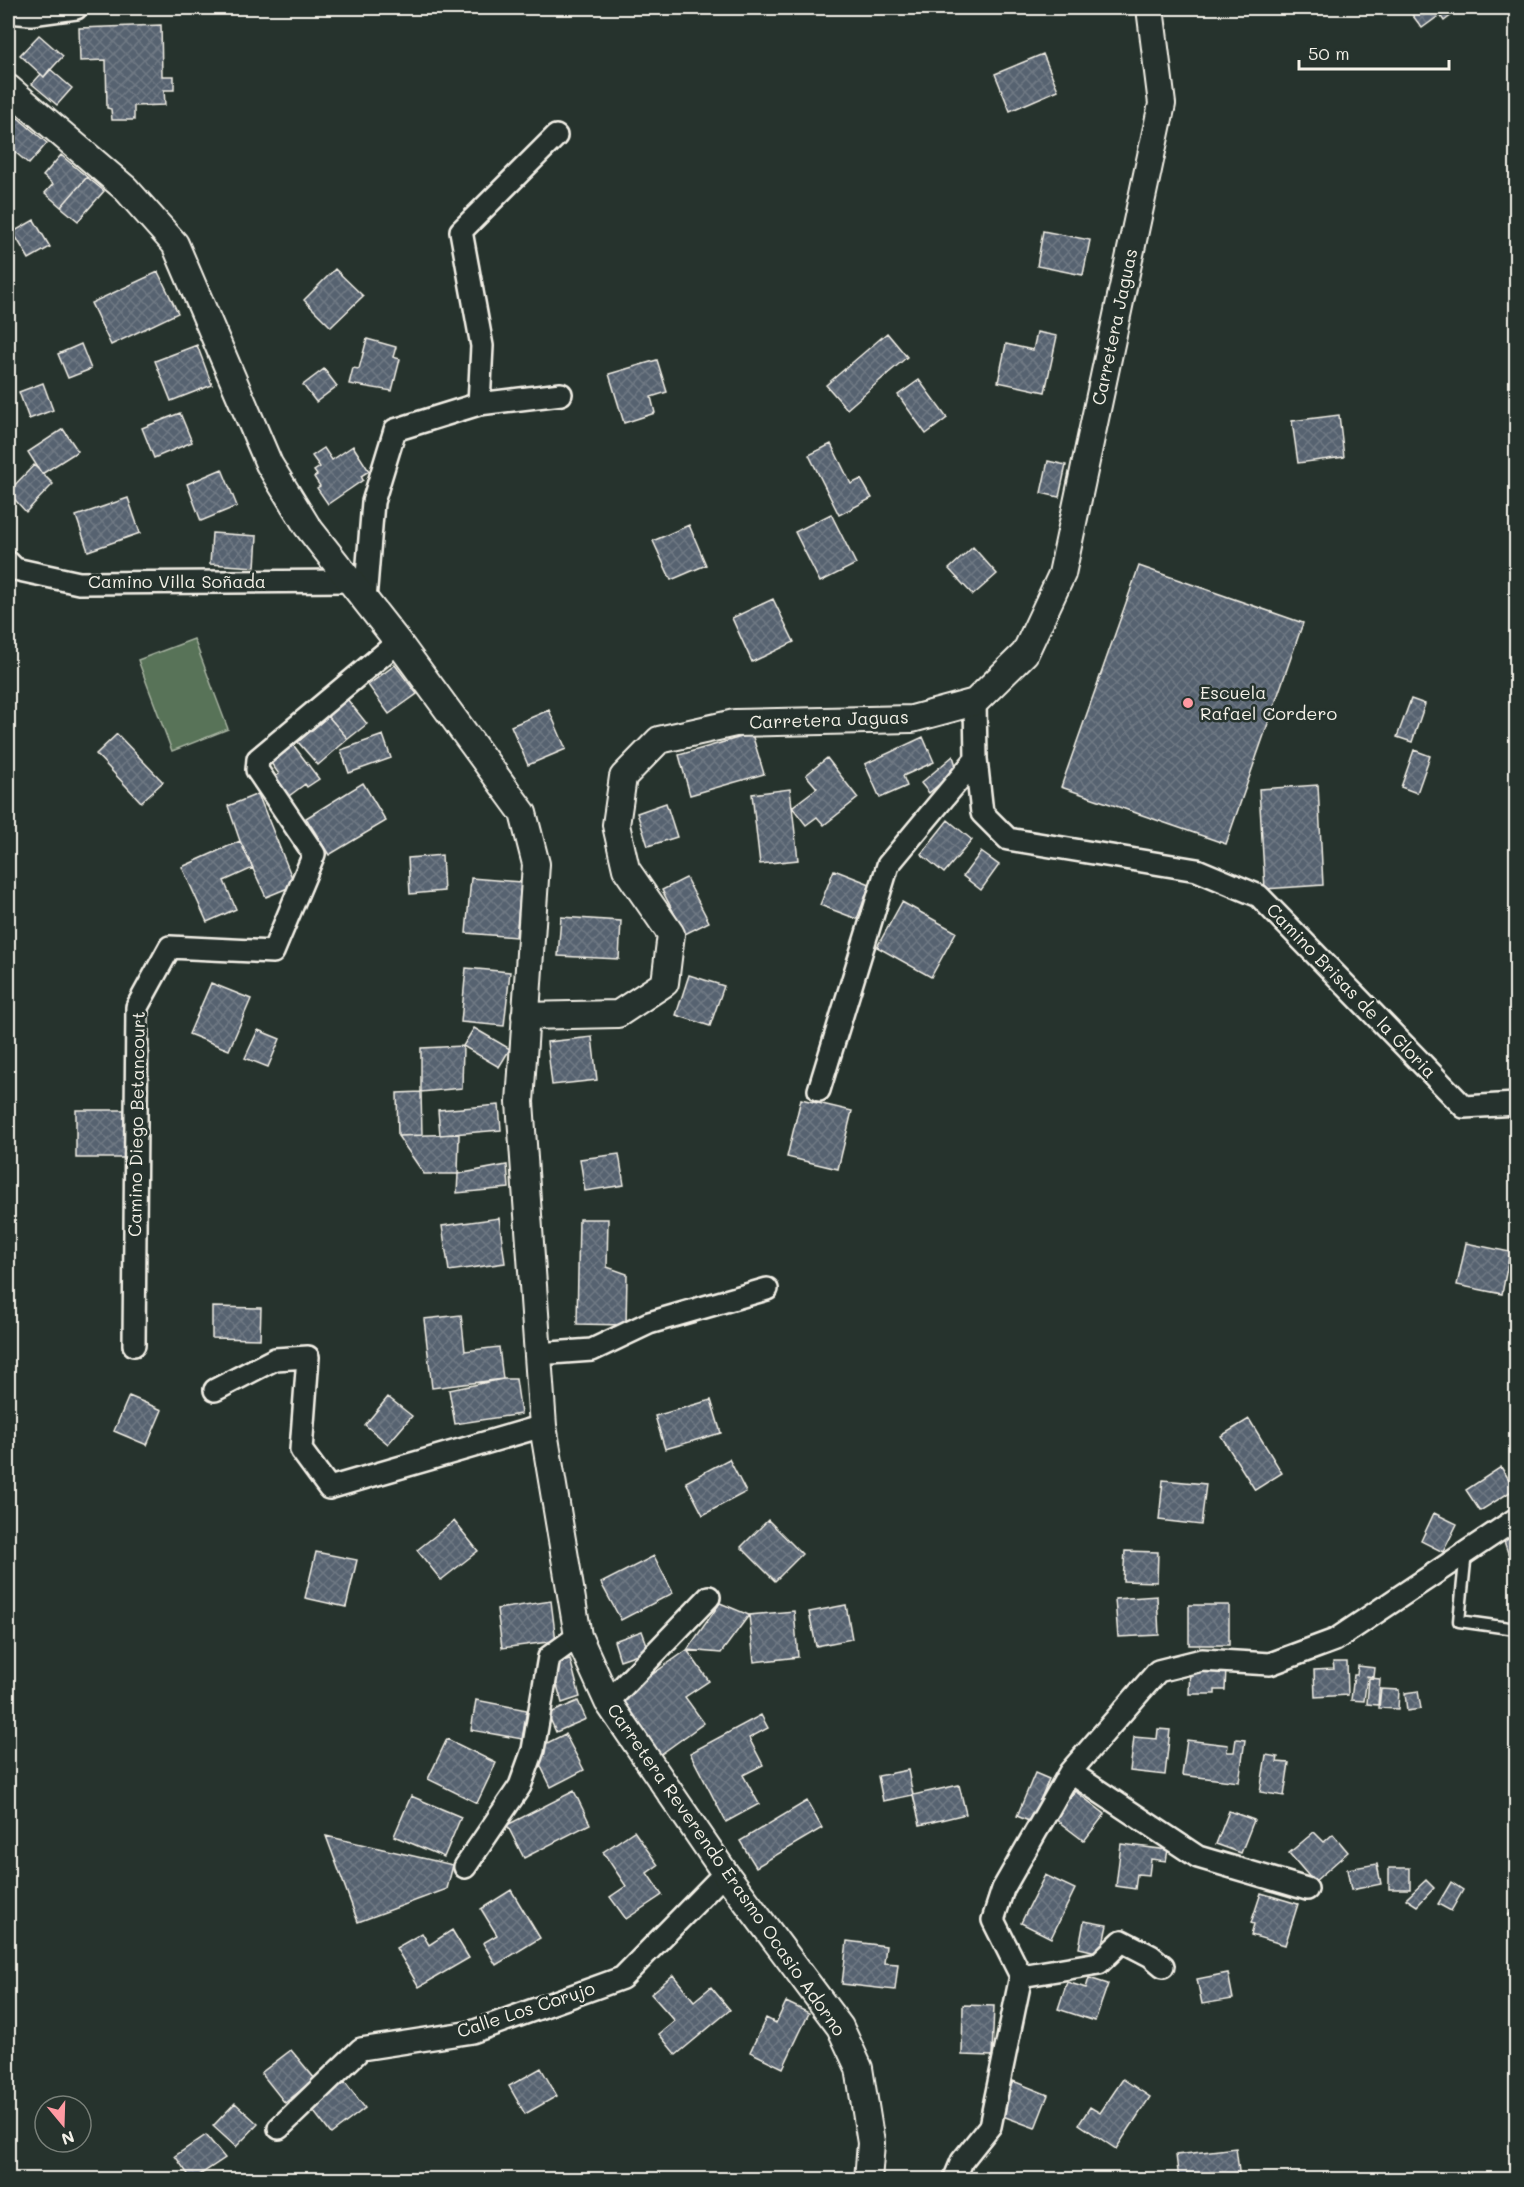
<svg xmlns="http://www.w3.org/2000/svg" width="1524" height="2187" font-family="Mali,sans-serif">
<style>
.park{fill:#597359;stroke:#a6b2a0;stroke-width:1.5}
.building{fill:url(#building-cross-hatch);stroke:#f4f1e8;stroke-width:1.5}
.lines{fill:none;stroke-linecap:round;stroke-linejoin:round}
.service-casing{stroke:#f4f1e8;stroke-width:15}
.minor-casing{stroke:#f4f1e8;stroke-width:26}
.tertiary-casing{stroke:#f4f1e8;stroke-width:30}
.service{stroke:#26332d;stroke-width:10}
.minor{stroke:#26332d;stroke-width:21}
.tertiary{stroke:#26332d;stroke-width:26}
.poi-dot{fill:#ff9aa2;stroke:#26332d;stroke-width:2}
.labels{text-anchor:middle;stroke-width:5;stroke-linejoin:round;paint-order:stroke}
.street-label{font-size:18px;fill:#f4f1e8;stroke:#26332d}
.poi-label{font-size:18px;fill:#f4f1e8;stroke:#26332d;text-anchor:start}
</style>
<defs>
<pattern id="building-cross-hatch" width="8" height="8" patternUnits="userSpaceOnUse" patternTransform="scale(1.5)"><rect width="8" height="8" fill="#57626f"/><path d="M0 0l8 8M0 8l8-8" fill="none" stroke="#707984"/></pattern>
</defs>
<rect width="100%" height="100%" fill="#26332d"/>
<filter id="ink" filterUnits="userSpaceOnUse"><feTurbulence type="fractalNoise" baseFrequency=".0167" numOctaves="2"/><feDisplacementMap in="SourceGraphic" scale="12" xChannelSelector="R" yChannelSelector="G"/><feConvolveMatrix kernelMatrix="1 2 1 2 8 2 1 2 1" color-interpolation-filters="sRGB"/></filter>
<g filter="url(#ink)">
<path class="park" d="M194,639L228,729L172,751L138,660Z"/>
<path class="building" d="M1407,8H1459L1460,9L1444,21L1440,15L1422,28Z
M161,25L162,76H174V90H164L165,105L134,106V120H112L111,109L107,108L106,60L80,61L79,28Z
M39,35L63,56L44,77L20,55Z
M1043,54L1058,90L1010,111L995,74Z
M50,69L72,88L57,105L32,84L41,74L44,77Z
M17,117L47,143L29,164L8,146V128Z
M61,155L87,177L61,207L45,193L53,184L43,176Z
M87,177L104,191L78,221L61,207Z
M34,220L50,247L29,259L13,232Z
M1043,231L1090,240L1083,275L1037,266Z
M335,269L363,296L331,327L304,300Z
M158,272L178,313L111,345L91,303Z
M1037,332L1057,336L1045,392L998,382L1006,344L1033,350Z
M887,333L907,357L847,409L826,385Z
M367,339L396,347L393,357L400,359L392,391L349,384L353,368L359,369Z
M81,344L91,369L68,378L58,354Z
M197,345L212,385L171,401L155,361Z
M657,360L667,392L651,397L655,413L624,423L609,374Z
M324,369L337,386L316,402L303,385Z
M919,380L947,418L926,434L898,395Z
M43,383L53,410L29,419L19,392Z
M180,413L192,442L154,458L142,428Z
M1339,415L1344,457L1298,463L1292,421Z
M63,429L78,451L42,474L28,452Z
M831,444L851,484L861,479L872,498L839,515L809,455Z
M353,446L369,471L361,476L363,480L328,504L317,488L320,486L314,477L317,475L314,471L320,467L312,456L324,448L332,460Z
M1048,461L1066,465L1059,497L1041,493Z
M34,465L53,484L26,512L8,492Z
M222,469L237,506L201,521L187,484Z
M128,498L140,533L88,551L76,516Z
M831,514L856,564L820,582L795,532Z
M689,525L706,565L671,580L653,541Z
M212,533L257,536L255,567L210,564Z
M973,547L997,574L973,595L949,569Z
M1139,566L1303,623L1226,844L1061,787Z
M773,599L794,642L752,662L732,618Z
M395,665L417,694L389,714L368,685Z
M347,699L367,724L348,739L328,716Z
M1411,699L1425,704L1412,742L1397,737Z
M549,710L566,749L528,765L511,726Z
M328,716L348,739L318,765L298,742Z
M117,734L163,782L141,802L96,754Z
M752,734L764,774L690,795L679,755Z
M383,735L391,758L349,773L341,750Z
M923,737L934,762L903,776L907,786L880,798L865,764Z
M291,742L319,779L307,787L305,784L289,796L275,777L279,774L268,759Z
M1414,750L1430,756L1417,793L1401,787Z
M953,756L957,769L929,793L921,783Z
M827,758L858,798L824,825L817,817L806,825L792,807L817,788L806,775Z
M363,783L386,821L329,855L306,818Z
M1318,785L1323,885L1265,889L1259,789Z
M790,789L798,860L760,864L752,794Z
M258,794L295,885L266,897L240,841L228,806Z
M666,803L677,837L648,846L637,813Z
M948,820L972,840L944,873L921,854Z
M240,841L253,868L224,881L236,909L207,922L182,867Z
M981,852L999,865L981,890L963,876Z
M442,855L444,891L410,894L408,858Z
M834,870L870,884L857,919L820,905Z
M471,878L521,882L516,937L466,933Z
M686,878L709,922L685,934L662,890Z
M902,902L956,932L931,977L877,947Z
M561,917L621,921L619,959L558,956Z
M466,968L510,972L504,1026L461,1022Z
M689,975L724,986L710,1026L676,1015Z
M211,983L251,999L229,1050L189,1034Z
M474,1028L510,1049L499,1067L463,1046Z
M258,1030L280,1039L268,1067L245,1058Z
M592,1037L597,1080L552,1085L547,1042Z
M463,1046L462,1088L421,1092V1048Z
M421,1092L422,1135L398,1136L397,1093Z
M801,1099L852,1111L838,1169L787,1157Z
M499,1105L501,1130L440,1135L438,1110Z
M76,1110H124V1158H76Z
M459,1134L458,1174H424L398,1136Z
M619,1154L624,1185L585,1191L580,1159Z
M507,1165L509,1188L457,1193L458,1174Z
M499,1218L505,1263L449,1271L442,1226Z
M579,1219H608L607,1267L627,1274L626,1325L577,1324Z
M1466,1243L1510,1252L1502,1294L1457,1285Z
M212,1307L261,1308L260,1339L212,1338Z
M461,1315L465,1351L499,1347L503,1379L432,1388L424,1319Z
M503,1379H516L521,1414L455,1424L449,1390Z
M129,1396L162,1410L147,1445L114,1431Z
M388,1397L412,1416L388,1444L365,1425Z
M711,1400L721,1433L665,1449L655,1416Z
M1249,1419L1282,1473L1255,1490L1221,1436Z
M729,1459L746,1492L703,1515L686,1482Z
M1501,1467L1515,1489L1480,1511L1466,1490Z
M1163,1480L1206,1484L1201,1525L1159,1520Z
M1434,1513L1457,1524L1443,1552L1421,1541Z
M768,1520L802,1554L775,1581L741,1547Z
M454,1521L478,1551L441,1580L417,1550Z
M1516,1534V1564L1512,1565L1503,1538Z
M1125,1551L1158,1552L1157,1582L1123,1581Z
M316,1552L357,1560L346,1607L305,1598Z
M654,1556L673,1593L621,1620L601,1583Z
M1157,1596L1159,1635L1118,1637L1115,1599Z
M551,1601L556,1641L502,1648L497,1609Z
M720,1603L749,1615L721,1653L687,1650Z
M846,1605L852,1639L816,1646L809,1612Z
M1189,1605H1229V1645H1189Z
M794,1611L798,1657L754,1662L749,1615Z
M642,1631L649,1650L620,1660L614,1641Z
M687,1650L709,1681L685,1697L704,1723L657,1757L616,1700Z
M570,1659L580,1697L562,1703L554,1674L559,1667L557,1662Z
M1333,1662H1347L1348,1695L1315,1697L1314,1670L1334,1669Z
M1358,1666L1375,1668L1374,1677L1367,1676L1364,1701L1351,1700L1354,1675H1357Z
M1190,1667H1226L1225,1690H1215V1694H1189Z
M1369,1678L1380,1679L1378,1705L1367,1704Z
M1381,1689L1399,1690L1398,1709L1379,1708Z
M1418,1691L1421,1709L1407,1711L1405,1693Z
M476,1700L527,1710L522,1739L471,1730Z
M578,1701L586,1719L556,1732L548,1714Z
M761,1715L768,1728L749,1738L763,1765L743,1775L759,1804L726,1822L690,1753Z
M1158,1729L1170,1730L1165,1775L1130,1771L1134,1737L1157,1739Z
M565,1734L584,1770L551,1787L533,1750Z
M447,1739L496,1763L477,1803L428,1779Z
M1236,1739L1245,1740L1239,1782L1182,1775L1187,1740L1228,1745L1227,1752H1234Z
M1266,1755L1278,1757L1277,1762L1289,1763L1284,1796L1260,1792Z
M908,1770L913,1795L883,1801L878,1776Z
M1035,1773L1049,1779L1031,1822L1017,1816Z
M959,1785L966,1814L920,1825L913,1795Z
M574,1791L590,1824L524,1858L507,1825Z
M1075,1791L1105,1814L1084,1841L1054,1818Z
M411,1796L461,1817L444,1857L394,1836Z
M807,1801L822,1828L756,1867L740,1841Z
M1229,1811L1254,1820L1241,1853L1216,1844Z
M634,1831L658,1865L647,1873L662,1895L626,1919L610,1897L626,1886L603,1852Z
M1314,1832L1324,1842L1333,1834L1348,1852L1314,1882L1289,1853Z
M326,1836L453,1865L447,1889L358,1922Z
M1121,1844L1168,1850L1166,1861L1151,1859L1149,1875L1137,1874L1135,1889L1116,1886Z
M1377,1864L1381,1884L1351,1890L1347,1869Z
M1389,1868H1410V1889H1389Z
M1045,1875L1075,1889L1051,1938L1021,1923Z
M1426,1880L1434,1888L1417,1906L1406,1899Z
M1451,1882L1463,1890L1451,1911L1438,1904Z
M511,1890L540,1938L496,1965L483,1943L497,1935L481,1909Z
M1261,1893L1298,1904L1285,1945L1251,1935L1254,1924L1251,1923Z
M1516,1906V1921L1509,1915Z
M1084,1921L1107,1925L1101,1953L1079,1948Z
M452,1930L469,1958L419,1987L396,1948L422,1933L429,1945Z
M847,1941L886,1946L884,1963L898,1964L895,1990L842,1984Z
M1228,1973L1233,1999L1202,2004L1197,1979Z
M673,1975L694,2001L711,1987L730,2010L676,2055L659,2034L675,2021L651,1994Z
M1089,1978L1108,1984L1095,2021L1058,2009L1067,1982L1086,1988Z
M786,2002L809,2013L783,2068L750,2052L766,2018L776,2023Z
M963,2005L994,2006L992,2056L962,2055Z
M291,2050L315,2079L285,2103L261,2073Z
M541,2068L557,2096L525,2114L509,2086Z
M1123,2079L1150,2097L1116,2149L1079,2124L1090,2107L1100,2113Z
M1013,2081L1048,2095L1035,2128L1000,2115Z
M345,2082L365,2108L331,2134L311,2108Z
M235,2103L258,2124L236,2147L213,2126Z
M206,2135L225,2158L192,2180L175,2156Z
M1236,2148L1240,2179L1179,2180L1176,2155Z"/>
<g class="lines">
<g class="service-casing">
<path id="service" d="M1466,1552L1459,1621L1516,1629"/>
</g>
<g class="minor-casing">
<path id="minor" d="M8,12L31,14L76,8
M479,404L482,346L461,231L556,136
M8,562L15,569L79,583L351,581
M365,600L373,502L395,430L479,404L561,394
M975,702L976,759L982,813L1008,839L1197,870L1259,896L1464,1107L1516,1104
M819,1090L888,865L976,759
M134,1345L137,1007L170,947L273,952L314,854L257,770L258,759L398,642
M537,1354L592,1350L649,1323L767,1289
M215,1390L275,1359L308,1357L301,1450L329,1488L543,1426
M608,1702L709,1597
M1070,1772L1198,1857L1307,1889
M465,1867L520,1786L533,1750L549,1657L578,1636
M1021,1976L1099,1963L1122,1941L1151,1956L1163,1966
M279,2128L361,2049L472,2032L622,1978L725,1873
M954,2180L962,2161L990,2126L1021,1976L993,1920L1003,1889L1070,1772L1158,1671L1202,1660L1270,1664L1335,1640L1516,1519"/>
</g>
<g class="tertiary-casing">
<path id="tertiary" d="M8,88L126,189L175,244L269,464L307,526L398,642L523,813L536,864L520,1102L543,1426L578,1636L608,1702L725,1873L840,2027L859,2068L871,2143L868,2180
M525,1016L618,1014L665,983L671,934L626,869L616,825L623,777L659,740L735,723L912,719L975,702L1025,653L1062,574L1162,104L1150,8"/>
</g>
<use href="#service" class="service"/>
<use href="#minor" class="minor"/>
<use href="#tertiary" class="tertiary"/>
</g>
</g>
<circle class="poi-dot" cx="1188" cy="703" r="6"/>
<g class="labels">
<g class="street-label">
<text transform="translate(1115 327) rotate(-78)" y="6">Carretera Jaguas</text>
<text x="177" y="588">Camino Villa Soñada</text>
<text transform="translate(829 720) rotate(-2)" y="6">Carretera Jaguas</text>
<text transform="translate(1351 991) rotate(46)" y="6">Camino Brisas de la Gloria</text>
<text transform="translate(137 1124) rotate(-89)" y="6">Camino Diego Betancourt</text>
<text transform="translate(726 1870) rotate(55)" y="6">Carretera Reverendo Erasmo Ocasio Adorno</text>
<text transform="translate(526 2010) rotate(-18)" y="6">Calle Los Corujo</text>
</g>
<g class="poi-label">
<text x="1200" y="699">Escuela<tspan x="1200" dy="21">Rafael Cordero</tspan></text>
</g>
</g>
<rect width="1524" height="2187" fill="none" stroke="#26332d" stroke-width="30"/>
<rect x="15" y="15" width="1494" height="2157" fill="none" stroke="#f4f1e8" stroke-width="2" filter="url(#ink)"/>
<g transform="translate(63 2124) rotate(161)"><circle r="28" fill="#26332d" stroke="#787f78" stroke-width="1.5"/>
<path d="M0-4.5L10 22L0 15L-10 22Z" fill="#ff9aa2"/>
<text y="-9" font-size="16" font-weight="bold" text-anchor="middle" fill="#f4f1e8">N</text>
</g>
<path d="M1299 60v9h150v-9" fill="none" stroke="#f4f1e8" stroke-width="3"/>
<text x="1308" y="60" font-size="18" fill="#f4f1e8" stroke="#26332d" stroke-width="4.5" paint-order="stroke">50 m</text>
</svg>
